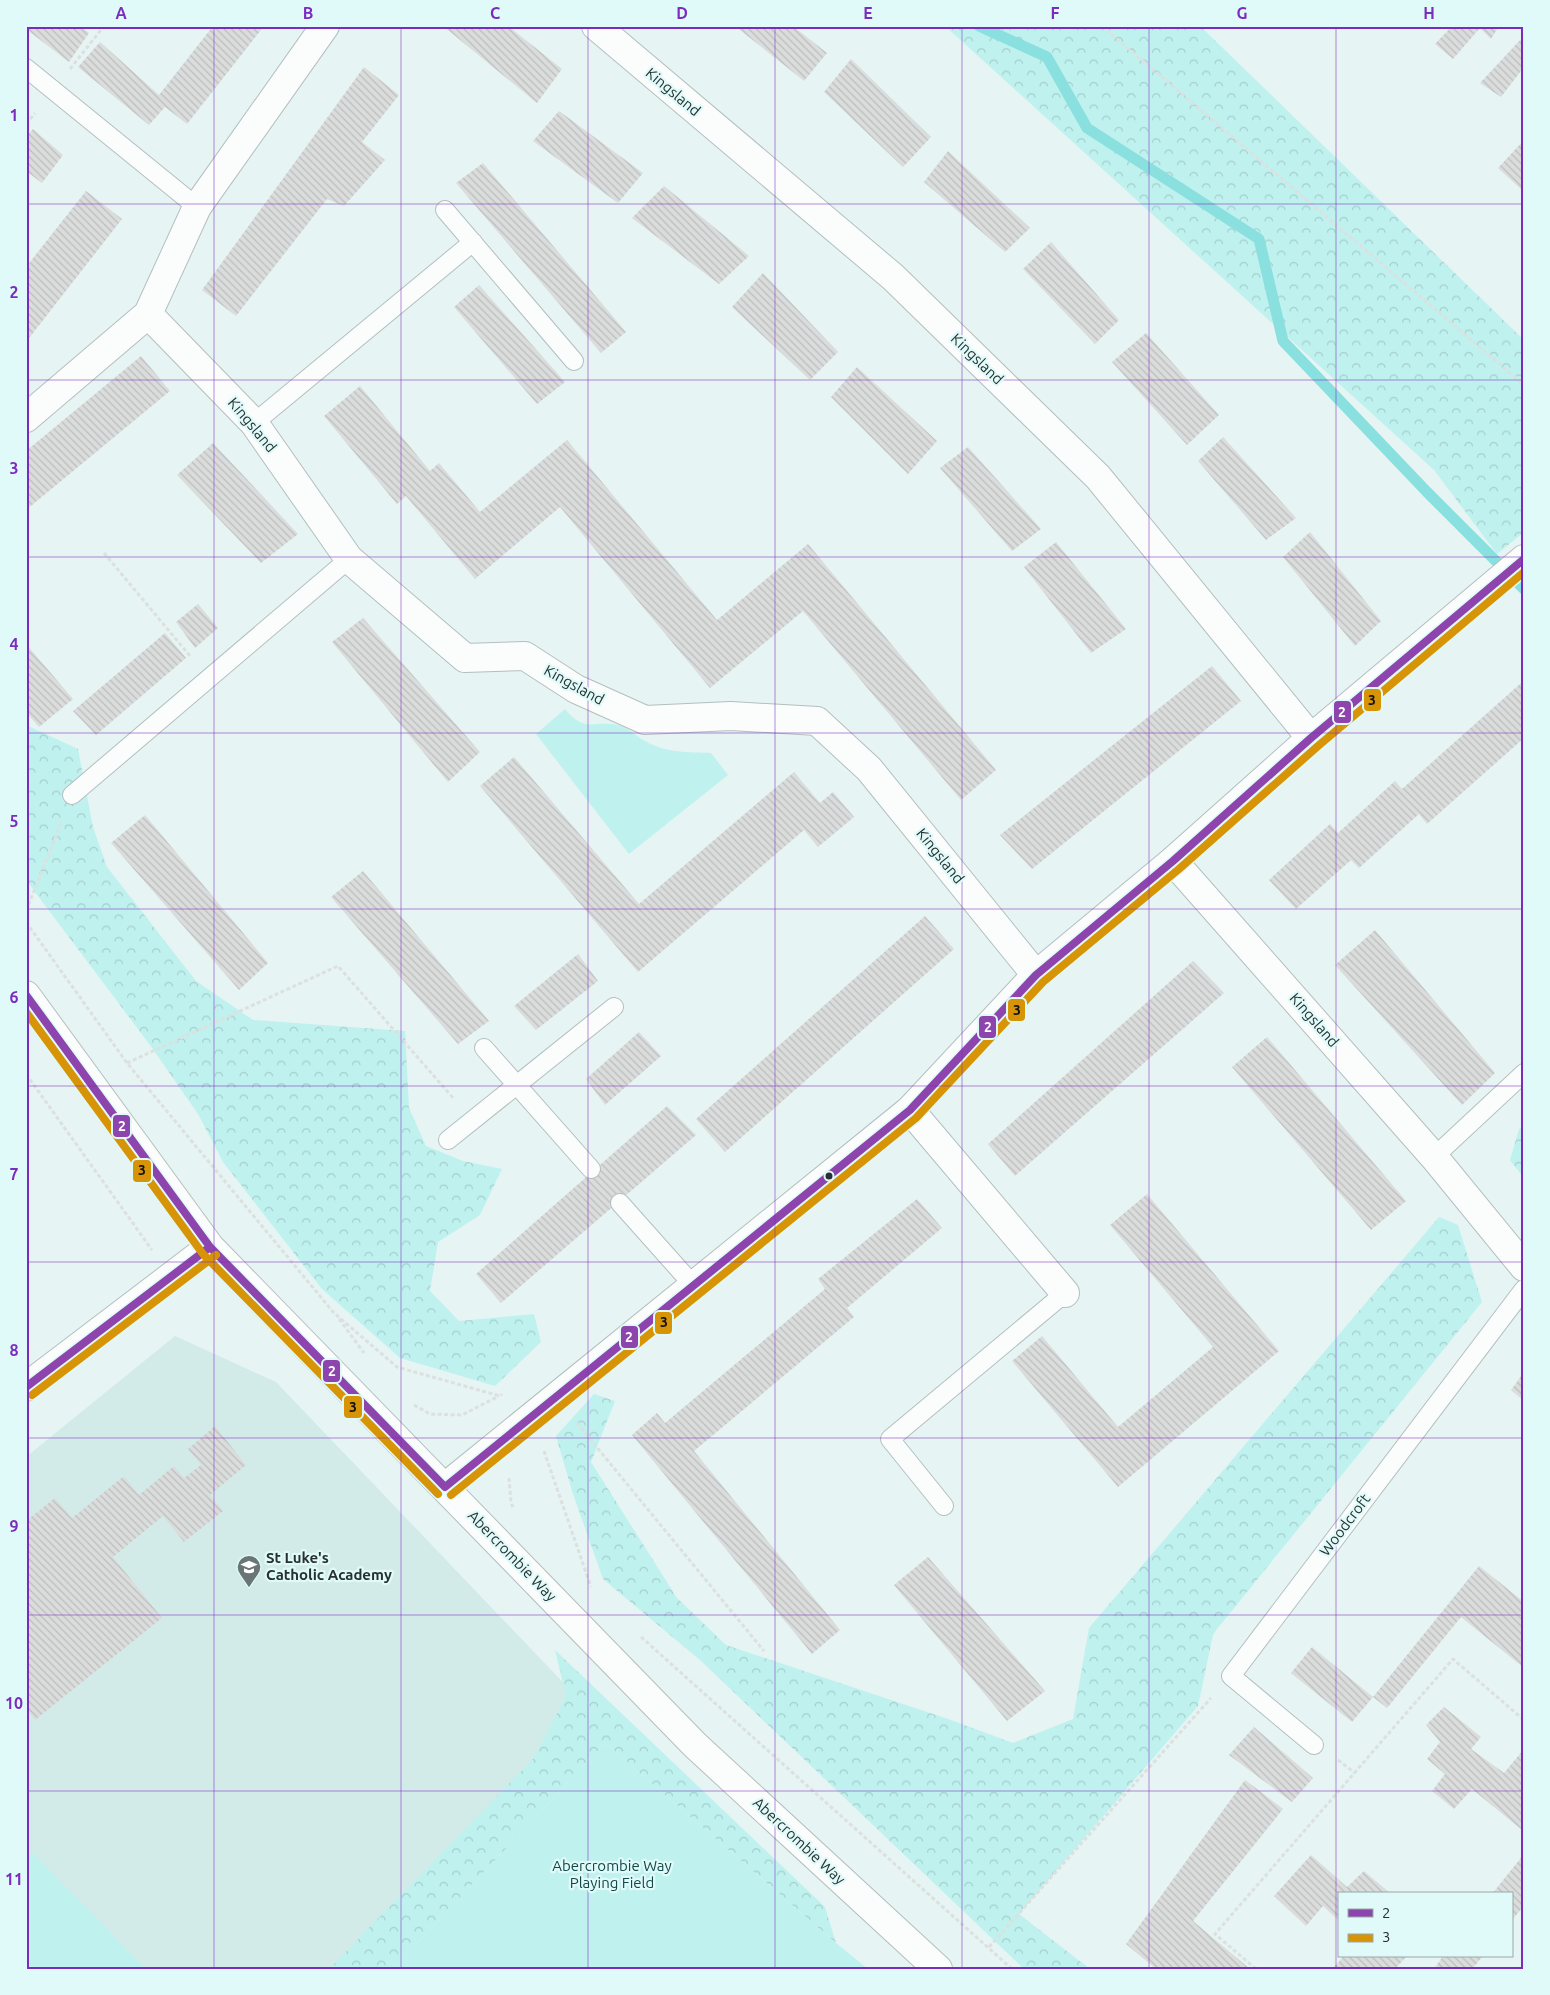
<svg xmlns="http://www.w3.org/2000/svg" width="1550" height="1995" font-family="Ubuntu,sans-serif">
<style>
.built{fill:#d2ebe9}
.green{fill:#bff1ef}
.forest{fill:url(#forest-crowns)}
.lines{fill:none;stroke-linecap:round;stroke-linejoin:round}
.stream{stroke:#8ae0de;stroke-width:11}
.building{fill:url(#building-back-hatch)}
.service-casing{stroke:#b4bfbf;stroke-width:20}
.minor-casing{stroke:#b4bfbf;stroke-width:30}
.tertiary-casing{stroke:#b4bfbf;stroke-width:30}
.path{stroke:#dce0df;stroke-width:3;stroke-dasharray:4 2.5;stroke-linecap:butt}
.service{stroke:#fbfdfd;stroke-width:18}
.minor{stroke:#fbfdfd;stroke-width:28}
.tertiary{stroke:#fbfdfd;stroke-width:28}
.bus-1-casing{stroke:#e0faf9;stroke-width:11}
.bus-2-casing{stroke:#e0faf9;stroke-width:11}
.bus-1{stroke:#8e44ad;stroke-width:8}
.bus-2{stroke:#d89407;stroke-width:8}
.grid{fill:none;stroke:#7b2cbf;stroke-width:1;stroke-opacity:0.55}
.bus-dot{fill:#273131;stroke:#e0faf9;stroke-width:2}
.labels{text-anchor:middle;stroke-width:4.5;stroke-linejoin:round;paint-order:stroke}
.street-label{font-size:15px;fill:#273131;stroke:#e0faf9}
.poi-label{font-size:15px;font-weight:bold;fill:#273131;stroke:#e0faf9;text-anchor:start}
.park-label{font-size:15px;fill:#124847;stroke:#e0faf9}
.line-badge{stroke:#e0faf9;stroke-width:2}
.badge-label{font-size:14px;text-anchor:middle;font-weight:bold;fill:#fff}
.pale-badge-label{font-size:14px;text-anchor:middle;font-weight:bold;fill:#111}
.neatline{fill:none;stroke:#7b2cbf;stroke-width:2}
.grid-label{font-size:16px;text-anchor:middle;font-weight:bold;fill:#7b2cbf}
</style>
<defs>
<pattern id="forest-crowns" width="20" height="18" patternUnits="userSpaceOnUse" patternTransform="scale(1.25)"><rect width="20" height="18" fill="#bff1ef"/><path d="M2 6a3 3 0 1 1 6 0M12 15a3 3 0 1 1 6 0" fill="none" stroke="#a4cfcd"/></pattern>
<pattern id="building-back-hatch" width="6" height="6" patternUnits="userSpaceOnUse" patternTransform="scale(1.25)"><rect width="6" height="6" fill="#dbdddc"/><path d="M-1 5l2 2M0 0l6 6M5-1l2 2" fill="none" stroke="#bcbebd"/></pattern>
</defs>
<rect width="100%" height="100%" fill="#e6f4f3"/>
<path class="built" d="M175,1336L276,1382L598,1719L368,1969H26V1457Z"/>
<path class="green" d="M565,709C586,734 593,720 617,725C629,727 636,737 647,742C666,753 689,752 711,753L728,775L629,854L536,734Z
M605,1743L836,1943L868,1969H393Z
M33,1853L146,1969H26V1859Z"/>
<path class="forest" d="M945,26H1200L1524,340V532L1497,554L1434,470Z
M26,725L78,749L93,827L107,867L196,981L253,1020L405,1031L409,1108L426,1146L463,1161L502,1169L480,1215L438,1242L430,1291L459,1321L534,1314L541,1342L495,1386L400,1358L322,1289L223,1162L198,1114L150,1045L26,880Z
M1524,1125V1178L1510,1160L1519,1129Z
M1439,1217L1458,1225L1482,1302L1217,1629L1213,1635L1198,1706L1019,1914L1090,1969H1024L700,1660L603,1579L572,1491L556,1436L594,1394L615,1401L591,1462L677,1598L726,1645L951,1720L1013,1743L1073,1719L1089,1628Z
M555,1650L825,1907L836,1943L605,1743L393,1969H329L533,1759L566,1696Z"/>
<g class="lines">
<path class="stream" d="M979,26L1047,57L1087,128L1259,239L1283,341L1427,492L1524,589"/>
</g>
<path class="building" d="M26,26H80L89,33L69,62L26,29Z
M213,26H264L187,124L165,107L149,125L78,67L100,42L159,95Z
M443,26H508L562,69L537,103Z
M735,26H793L827,53L804,81Z
M1452,26H1499L1491,39L1480,28L1453,59L1435,44Z
M1522,38L1524,67L1501,97L1480,83Z
M851,59L931,137L903,167L824,92Z
M364,67L399,95L362,142L385,160L344,206L327,199L236,316L202,290Z
M559,111L643,173L618,203L533,141Z
M33,129L63,155L42,183L26,171V137Z
M1524,140V192L1498,168Z
M948,151L1030,228L1005,252L924,182Z
M483,163L626,332L601,353L456,183Z
M664,186L749,256L719,284L632,218Z
M86,191L122,219L26,342V267Z
M1051,242L1119,320L1095,344L1023,269Z
M763,273L838,352L810,380L732,307Z
M479,285L565,382L537,404L454,307Z
M1146,333L1219,415L1187,445L1112,362Z
M141,356L170,391L26,510V451Z
M857,367L937,441L908,474L831,397Z
M360,386L430,471L439,463L480,512L567,440L717,620L808,544L996,770L961,800L803,611L710,688L560,507L475,579L406,496L397,504L324,416Z
M1223,437L1296,518L1266,540L1198,461Z
M213,443L298,534L261,563L177,475Z
M968,447L1041,529L1012,551L940,468Z
M1310,532L1381,621L1355,646L1283,557Z
M1056,542L1126,629L1091,653L1024,567Z
M198,604L218,628L195,648L176,622Z
M363,618L480,752L448,782L332,642Z
M165,633L186,658L96,735L73,711Z
M26,644L73,699L39,727L26,712Z
M1212,666L1241,701L1032,869L1000,835Z
M1521,683L1524,685V738L1427,824L1419,814L1359,868L1351,860L1296,909L1269,880L1330,824L1338,833L1395,781L1402,789Z
M514,757L639,904L794,772L820,803L833,792L854,817L818,847L804,830L638,972L480,786Z
M145,815L268,963L239,990L111,843Z
M363,871L489,1021L458,1044L331,897Z
M925,916L954,949L725,1152L696,1119Z
M1375,930L1495,1073L1462,1105L1335,965Z
M578,954L598,981L536,1030L514,1006Z
M1193,961L1224,993L1015,1176L988,1144Z
M639,1032L661,1056L605,1105L586,1079Z
M1267,1037L1406,1201L1371,1230L1232,1067Z
M667,1106L696,1135L501,1303L476,1274Z
M1147,1194L1279,1351L1118,1487L1012,1361L1042,1336L1118,1427L1213,1347L1110,1225Z
M917,1199L942,1228L847,1308L854,1317L694,1451L840,1630L812,1654L632,1435L657,1413L665,1423L825,1289L818,1279Z
M1524,1372V1401L1511,1390Z
M215,1426L246,1465L210,1495L223,1511L184,1542L163,1516L113,1557L162,1618L35,1720L26,1709V1521L55,1498L72,1518L124,1476L139,1495L174,1466L184,1478L201,1465L188,1449Z
M928,1557L1045,1691L1007,1721L894,1585Z
M1479,1566L1524,1602V1668L1461,1617L1387,1708L1373,1697Z
M1312,1647L1373,1697L1352,1722L1291,1673Z
M1444,1707L1481,1737L1471,1749L1504,1773L1524,1749V1828L1522,1830L1472,1789L1454,1809L1432,1791L1445,1774L1427,1759L1440,1742L1426,1725Z
M1254,1727L1313,1778L1292,1802L1229,1755Z
M1245,1780L1283,1809L1193,1921L1250,1969H1156L1126,1944Z
M1524,1854V1906L1511,1921V1894H1492Z
M1311,1855L1347,1887L1364,1871L1391,1894H1339V1921L1323,1906L1306,1926L1274,1896Z
M1344,1956H1407L1395,1969H1332Z
M1443,1956H1483L1472,1969H1434Z"/>
<g class="lines">
<g class="service-casing">
<path id="service" d="M26,68L197,207
M445,210L574,361
M254,423L473,242
M72,795L349,559
M484,1048L591,1169
M448,1140L614,1007
M1434,1157L1524,1073
M620,1203L693,1285
M944,1506L890,1439L1065,1293
M1314,1745L1231,1676L1524,1289"/>
</g>
<g class="minor-casing">
<path id="minor" d="M325,26L197,207L148,314L254,423L349,559L465,658L525,656L576,689L645,720L731,716L817,721L869,769L1036,975
M596,26L893,277L1098,477L1311,738
M26,418L148,314
M1173,861L1434,1157L1524,1267
M910,1110L1065,1293"/>
</g>
<g class="tertiary-casing">
<path id="tertiary" d="M26,995L210,1247L695,1745L938,1969
M26,1387L210,1247
M445,1487L910,1110L1036,975L1173,861L1311,738L1524,559"/>
</g>
<path class="path" d="M1102,26L1524,385
M70,69L104,26
M26,124L35,113
M104,553L190,656
M26,911L62,821
M26,922L127,1063L334,1313L397,1367L500,1396L502,1394
M127,1063L338,966L454,1099
M26,1074L152,1250
M339,1319L364,1353
M414,1405L430,1414L462,1415L499,1396
M577,1423L764,1651
M544,1451L591,1587
M509,1478L511,1503L513,1507
M641,1637L1012,1969
M1338,1760L1355,1773
M989,1947L1211,1698
M1256,1969L1215,1934L1453,1659L1524,1720"/>
<use href="#service" class="service"/>
<use href="#minor" class="minor"/>
<use href="#tertiary" class="tertiary"/>
<g class="bus-1-casing">
<path id="bus-1" d="M26,995L210,1247L445,1487
M26,1387L210,1247
M445,1487L910,1110L1036,975L1173,861L1311,738L1524,559"/>
</g>
<g class="bus-2-casing">
<path id="bus-2" d="M26,1012L203,1254L438,1494
M32,1395L216,1255
M451,1495L916,1118L1043,982L1179,869L1318,746L1524,572"/>
</g>
<use href="#bus-1" class="bus-1"/>
<use href="#bus-2" class="bus-2"/>
</g>
<path class="grid" d="M214,26V1969M401,26V1969M588,26V1969M775,26V1969M962,26V1969M1149,26V1969M1336,26V1969M26,204H1524M26,380H1524M26,557H1524M26,733H1524M26,909H1524M26,1086H1524M26,1262H1524M26,1438H1524M26,1615H1524M26,1791H1524"/>
<defs>
<g id="school-pin" transform="scale(1.25)"><path d="M0 17L-7.5 6A9.5 9.5 0 1 1 7.5 6Z" fill="#6a7575" stroke="#e0faf9"/><path d="M0-5L7-2L0 1L-7-2ZM-4 1L0 2.5L4 1V4Q0 6-4 4Z" fill="#fff"/></g>
</defs>
<g fill-rule="evenodd">
<use href="#school-pin" x="249" y="1567"/>
</g>
<circle class="bus-dot" cx="829" cy="1176" r="4.5"/>
<g class="labels">
<g class="street-label">
<text transform="translate(673 92) rotate(40)" y="5">Kingsland</text>
<text transform="translate(977 359) rotate(44)" y="5">Kingsland</text>
<text transform="translate(252 425) rotate(50)" y="5">Kingsland</text>
<text transform="translate(574 685) rotate(29)" y="5">Kingsland</text>
<text transform="translate(940 856) rotate(51)" y="5">Kingsland</text>
<text transform="translate(1314 1020) rotate(49)" y="5">Kingsland</text>
<text transform="translate(1345 1525) rotate(-53)" y="5">Woodcroft</text>
<text transform="translate(512 1556) rotate(46)" y="5">Abercrombie Way</text>
<text transform="translate(799 1841) rotate(43)" y="5">Abercrombie Way</text>
</g>
<g class="poi-label">
<text x="266" y="1563">St Luke's<tspan x="266" dy="17">Catholic Academy</tspan></text>
</g>
<g class="park-label">
<text x="612" y="1871">Abercrombie Way<tspan x="612" dy="17">Playing Field</tspan></text>
</g>
</g>
<g class="line-badge">
<rect x="1363" y="688" width="19" height="24" rx="5" fill="#d89407"/>
<rect x="1333" y="700" width="19" height="24" rx="5" fill="#8e44ad"/>
<rect x="1007" y="998" width="19" height="24" rx="5" fill="#d89407"/>
<rect x="978" y="1015" width="19" height="24" rx="5" fill="#8e44ad"/>
<rect x="112" y="1114" width="19" height="24" rx="5" fill="#8e44ad"/>
<rect x="132" y="1159" width="20" height="24" rx="5" fill="#d89407"/>
<rect x="654" y="1311" width="19" height="24" rx="5" fill="#d89407"/>
<rect x="620" y="1325" width="19" height="24" rx="5" fill="#8e44ad"/>
<rect x="322" y="1359" width="19" height="24" rx="5" fill="#8e44ad"/>
<rect x="343" y="1395" width="20" height="24" rx="5" fill="#d89407"/>
</g>
<g class="badge-label">
<text x="1342" y="717">2</text>
<text x="988" y="1032">2</text>
<text x="122" y="1131">2</text>
<text x="629" y="1342">2</text>
<text x="332" y="1376">2</text>
</g>
<g class="pale-badge-label">
<text x="1372" y="705">3</text>
<text x="1017" y="1015">3</text>
<text x="142" y="1175">3</text>
<text x="664" y="1327">3</text>
<text x="353" y="1412">3</text>
</g>
<rect width="1550" height="1995" fill="none" stroke="#e0faf9" stroke-width="55"/>
<rect x="1338" y="1892" width="175" height="65" fill="#e0faf9" stroke="#96aaa9"/>
<rect x="1348" y="1909" width="25" height="8" fill="#8e44ad" stroke="#96aaa9"/>
<text x="1382" y="1918" font-size="15" fill="#273131">2</text>
<rect x="1348" y="1934" width="25" height="8" fill="#d89407" stroke="#96aaa9"/>
<text x="1382" y="1942" font-size="15" fill="#273131">3</text>
<rect x="28" y="28" width="1494" height="1940" class="neatline"/>
<g class="grid-label">
<text x="121" y="19">A</text>
<text x="308" y="19">B</text>
<text x="495" y="19">C</text>
<text x="682" y="19">D</text>
<text x="868" y="19">E</text>
<text x="1055" y="19">F</text>
<text x="1242" y="19">G</text>
<text x="1429" y="19">H</text>
<text x="14" y="121">1</text>
<text x="14" y="298">2</text>
<text x="14" y="474">3</text>
<text x="14" y="650">4</text>
<text x="14" y="827">5</text>
<text x="14" y="1003">6</text>
<text x="14" y="1180">7</text>
<text x="14" y="1356">8</text>
<text x="14" y="1532">9</text>
<text x="14" y="1709">10</text>
<text x="14" y="1885">11</text>
</g>
</svg>
